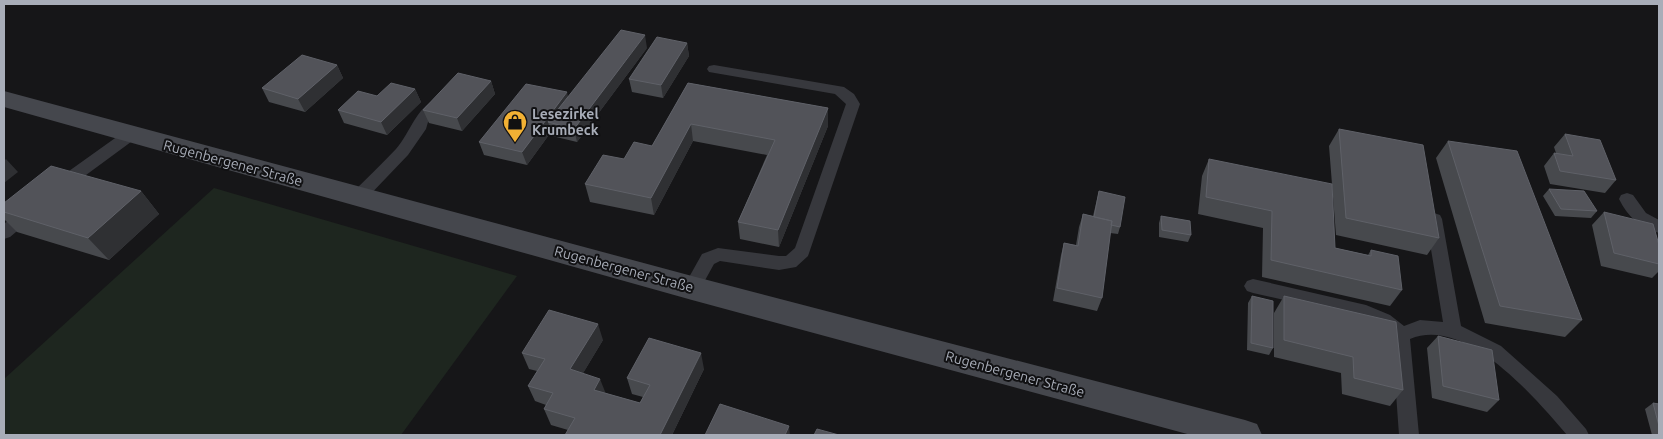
<svg xmlns="http://www.w3.org/2000/svg" width="1663" height="439" font-family="Ubuntu,sans-serif">
<style>
.green{fill:#1e261f}
.lines{fill:none;stroke-linecap:round;stroke-linejoin:round}
.service{fill:#37383d;fill-rule:evenodd}
.secondary{fill:#45474d;fill-rule:evenodd}
.wall{fill:#47494d}
.shaded-wall{fill:#2f3033}
.building{fill:#525359;stroke:#5f6168}
.labels{text-anchor:middle;stroke-width:4;stroke-linejoin:round;paint-order:stroke}
.poi-label{font-size:14px;font-weight:bold;fill:#a8adb8;stroke:#111113;text-anchor:start}
.street-label{font-size:14px;fill:#a8adb8;stroke:#111113}
</style>
<rect width="100%" height="100%" fill="#161618"/>
<path class="green" d="M214,188L517,276L401,435H4V379Z"/>
<g class="lines">
<path class="service" d="M714,65L844,87L854,94L860,104L808,256L796,267L779,270L720,261L714,264L698,293L692,295L686,293L683,288L702,254L718,248L779,256H786L795,248L846,104L835,94L709,72L707,69L709,66Z
M441,97L446,99L448,102L428,122L426,129L408,155L364,201L358,203L352,201L350,197L352,193C367,178 382,164 396,149C411,132 417,104 441,97Z
M130,130L135,131L137,135L135,139L67,189L61,191L55,189L53,185L55,181L125,131Z
M1627,193L1633,195L1646,213L1659,220V233C1640,228 1628,217 1619,199L1621,195Z
M29,206L35,208L37,212L35,216L10,237L4,239V224L23,208Z
M1434,213L1440,215L1442,219L1461,326L1501,346L1557,396L1586,429L1589,435H1567C1535,398 1466,315 1410,339L1419,435H1399L1392,337L1378,325L1363,318L1253,293L1247,291L1244,286L1247,281L1253,279L1366,305L1390,315L1404,326L1420,320L1443,322L1426,219L1428,215Z"/>
<path class="secondary" d="M4,91L692,276L1245,420L1257,424L1262,435H1191L692,300L4,107Z"/>
</g>
<path class="wall" d="M687,43L689,56L663,98L632,92L629,79Z
M647,48L577,142L552,136L551,132L527,165L484,155L479,142L568,97Z
M337,65L343,78L305,112L269,102L262,88Z
M491,81L495,94L462,131L429,123L423,110Z
M688,83L828,108V126L779,247L740,239L738,222L767,155L693,141L654,215L590,202L585,184L624,159L652,146Z
M415,89L421,102L387,135L344,123L338,110L377,96Z
M1339,129L1439,238L1427,255L1336,235L1329,146Z
M1565,134L1616,180L1605,193L1550,184L1544,166L1554,153H1556L1554,147Z
M1448,141L1582,320L1565,337L1485,323L1436,158Z
M1209,159L1335,248L1368,255L1371,250L1402,290L1390,306L1262,277L1263,228L1198,214L1202,176Z
M1549,189L1597,211L1591,218L1555,216L1543,196Z
M141,191L159,214L109,260L17,232L4,219V203Z
M1099,191L1120,227L1118,234L1110,233L1102,298L1097,311L1053,301L1061,255L1064,243L1076,245L1079,227L1083,214L1093,216Z
M1604,212L1659,245V271L1652,278L1601,266L1592,225Z
M1161,216L1191,235L1188,242L1159,237V223Z
M1252,296L1273,348L1269,355L1247,350L1248,303Z
M1284,296L1403,390L1390,406L1342,394L1341,373L1274,357V313Z
M1438,336L1499,400L1487,412L1432,398L1427,348Z
M603,340L583,373L605,393L640,403L643,397L632,394L627,378L704,369L672,435L568,430L551,425L544,409L546,405L535,401L528,386L537,371L529,369L522,353Z
M1653,403L1659,404V435H1652L1645,409Z"/>
<path class="shaded-wall" d="M645,35L647,48L577,142L574,129Z
M687,43L689,56L663,98L661,85Z
M337,65L343,78L305,112L298,99Z
M491,81L495,94L462,131L457,118Z
M415,89L421,102L387,135L381,122Z
M567,92L570,105L548,122L551,132L527,165L522,152Z
M828,108V126L779,247L778,230Z
M691,124L693,141L654,215L651,198Z
M6,159L18,172L4,183V161Z
M141,191L159,214L109,260L88,238Z
M598,324L603,340L576,385L570,369Z
M701,353L704,369L672,435H660Z
M600,379L606,394L594,390Z
M789,426L790,435H785Z"/>
<path class="building" d="M621,30L645,35L574,129L548,122Z
M657,37L687,43L661,85L629,79Z
M302,55L337,65L298,99L262,88Z
M458,73L491,81L457,118L423,110Z
M391,83L415,89L381,122L338,110L358,91L377,96Z
M688,83L828,108L778,230L738,222L775,140L691,124L651,198L585,184L603,155L624,159L634,142L652,146Z
M526,84L567,92L522,152L479,142Z
M1339,129L1423,145L1439,238L1346,218Z
M1565,134L1600,140L1616,180L1560,171L1554,153L1573,156Z
M1448,141L1517,151L1582,320L1500,306Z
M1209,159L1332,184L1335,248L1371,256V250L1398,256L1402,290L1271,260L1272,211L1206,197Z
M51,166L141,191L88,238L4,212V203Z
M1549,189L1584,191L1597,211L1561,209Z
M1099,191L1125,197L1120,227L1111,225L1112,221L1094,217Z
M1604,212L1653,224L1659,245V264L1614,253Z
M1083,214L1112,221L1102,298L1057,288L1064,243L1078,246Z
M1161,216L1190,221L1191,235L1162,230Z
M1252,296L1273,301V348L1251,343Z
M1284,296L1396,322L1403,390L1354,378L1353,357L1284,340Z
M549,310L598,324L570,369L600,379L594,390L640,403L650,385L627,378L649,338L701,353L660,435H565L575,418L544,409L553,393L528,386L545,359L522,353Z
M1438,336L1492,350L1499,400L1443,386Z
M1653,403L1659,404V426Z
M720,404L789,426L785,435H705Z
M817,429L839,435H814Z"/>
<defs>
<g id="shop-pin" transform="scale(1.25)"><path d="M0 17L-7.5 6A9.5 9.5 0 1 1 7.5 6Z" fill="#f2b134" stroke="#111113"/><path d="M-5-2.5h2.3a2.7 3.5 0 0 1 5.4 0H5L5.5 6h-11ZM-1.5-2.5h3a1.5 2.3 0 0 0-3 0Z" fill="#111"/></g>
</defs>
<g fill-rule="evenodd">
<use href="#shop-pin" x="515" y="122"/>
</g>
<g class="labels">
<g class="poi-label">
<text x="532" y="119">Lesezirkel<tspan x="532" dy="16">Krumbeck</tspan></text>
</g>
<g class="street-label">
<text transform="translate(233 163) rotate(15)" y="5">Rugenbergener Straße</text>
<text transform="translate(624 269) rotate(15)" y="5">Rugenbergener Straße</text>
<text transform="translate(1015 374) rotate(15)" y="5">Rugenbergener Straße</text>
</g>
</g>
<rect width="1663" height="439" fill="none" stroke="#a8adb8" stroke-width="10"/>
</svg>
